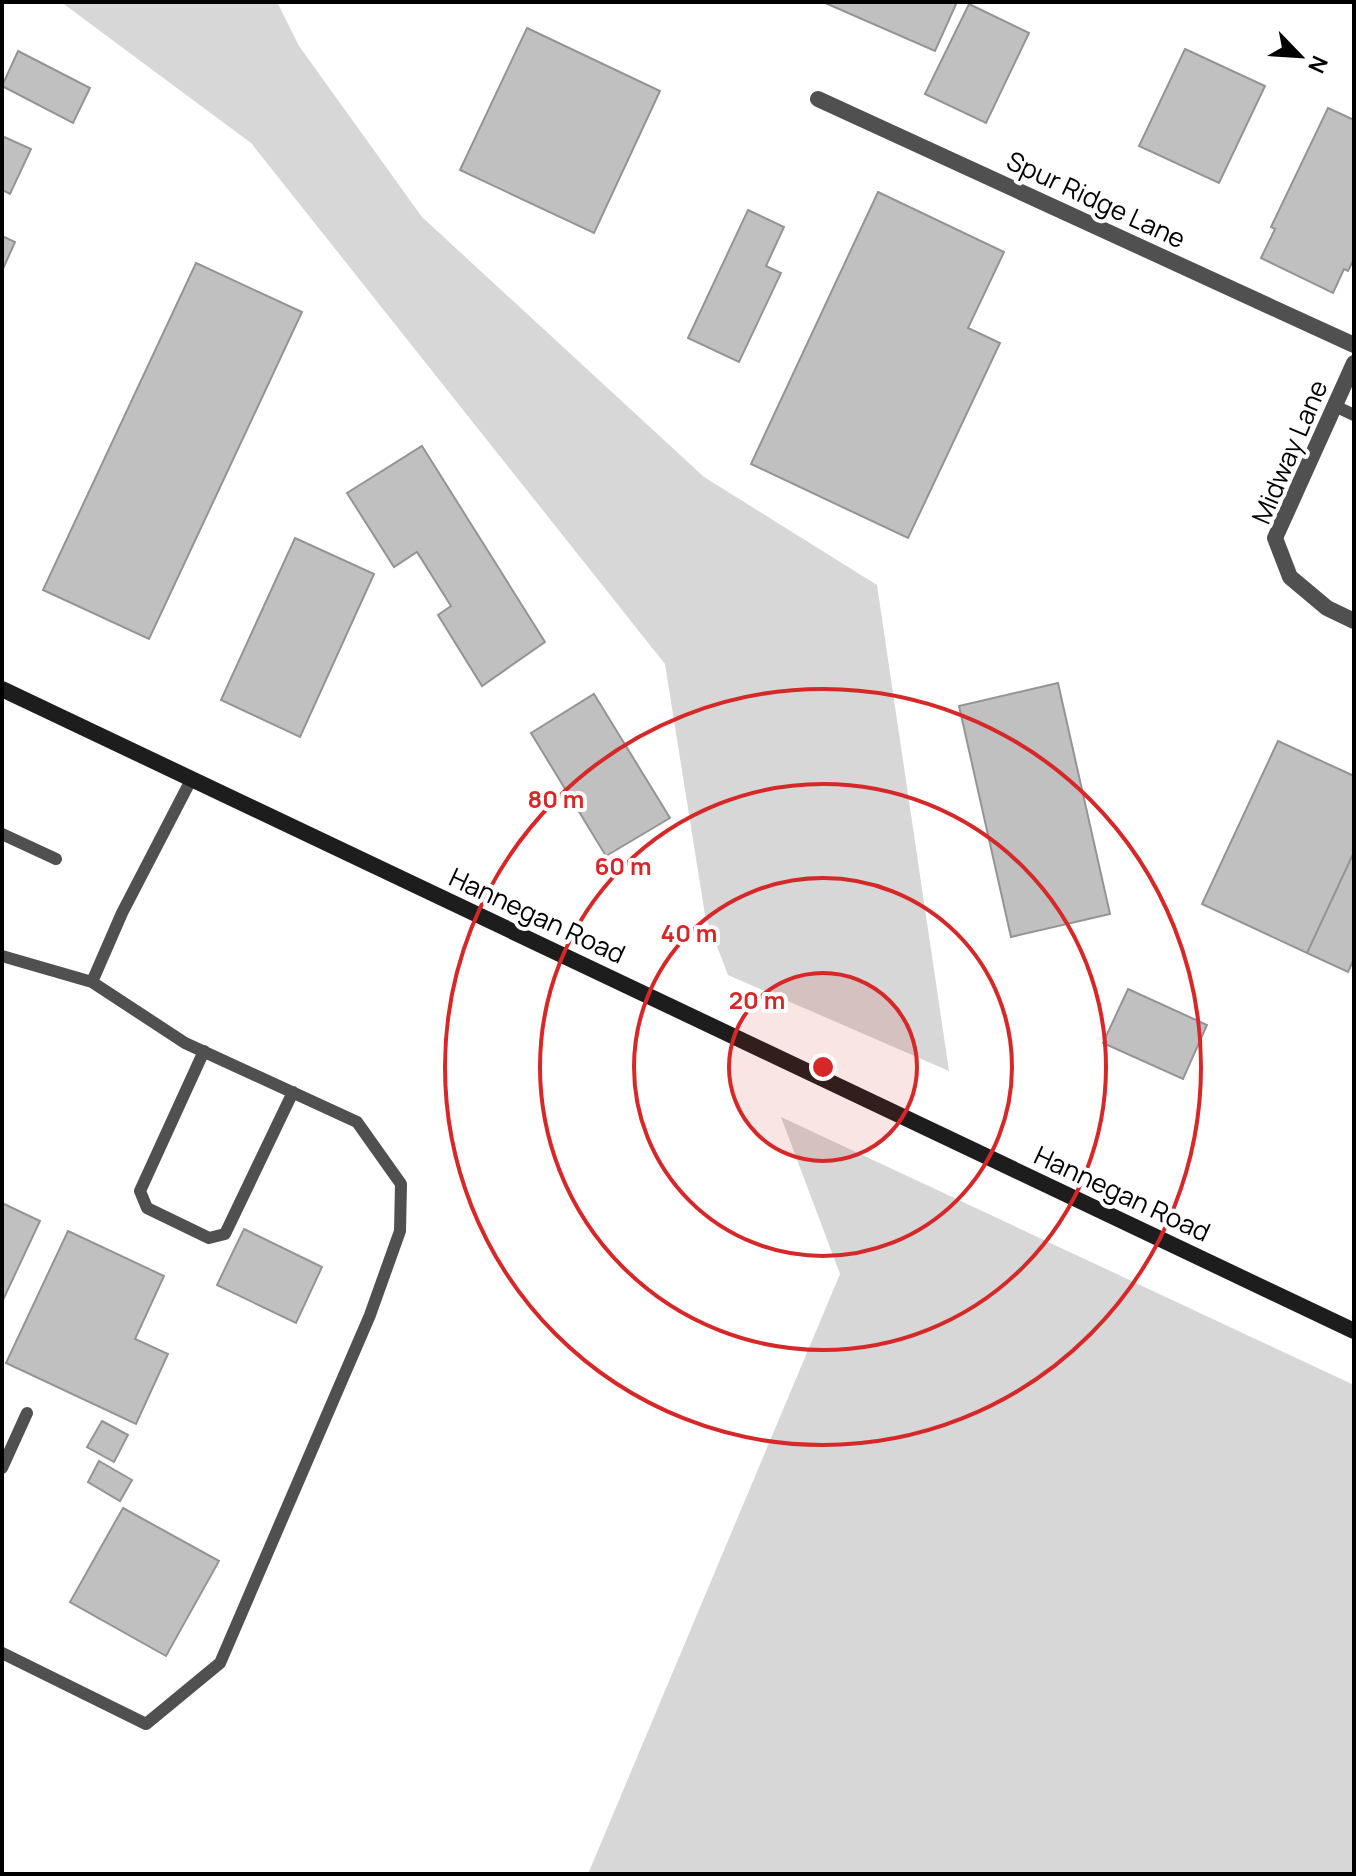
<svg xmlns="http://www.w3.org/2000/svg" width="1356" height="1876" font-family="Manrope,sans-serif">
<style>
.green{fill:#d7d7d7}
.building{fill:#c0c0c0;stroke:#949494;stroke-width:2}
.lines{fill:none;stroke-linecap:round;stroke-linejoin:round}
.lane{stroke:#505050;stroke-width:12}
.street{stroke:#505050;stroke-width:16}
.secondary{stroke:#1d1d1d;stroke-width:16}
.ring{fill:none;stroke:#d62828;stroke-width:4}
.labels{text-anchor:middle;stroke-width:8;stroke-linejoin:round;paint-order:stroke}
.street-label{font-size:26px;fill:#000;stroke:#fff}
.centre{fill:#d62828;stroke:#fff;stroke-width:4}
.ring-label{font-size:24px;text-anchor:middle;font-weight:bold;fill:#d62828;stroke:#fff;stroke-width:8;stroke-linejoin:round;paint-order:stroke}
</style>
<rect width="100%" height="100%" fill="#fff"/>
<path class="green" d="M61,2H277L299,46L422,217L704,477L877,585L949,1071L728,975L705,915L665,664L251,143Z
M781,1117L1354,1385V1874H588L840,1274Z"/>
<path class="building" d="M823,2H957L935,51Z
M969,4L1029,33L986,123L925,94Z
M527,28L660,91L594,233L460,170Z
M1185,49L1265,86L1219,183L1139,146Z
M18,51L90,88L73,123L2,86Z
M1328,108L1354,120V259L1348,271L1344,269L1333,293L1261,258L1275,229L1271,227Z
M2,136L31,149L10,194L2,190Z
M878,192L1004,252L968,328L1000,343L908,538L751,464Z
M748,210L784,227L766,266L781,273L739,362L688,338Z
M2,236L15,242L2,271Z
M196,263L302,312L149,639L43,590Z
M422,446L545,642L482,686L438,615L451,606L417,552L394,567L347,493Z
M295,538L374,574L300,737L221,700Z
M1058,683L1110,914L1011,937L959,706Z
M594,694L670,818L606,856L531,733Z
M1278,741L1354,776V852L1307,953L1202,904Z
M1354,852V959L1348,972L1307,953Z
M1128,989L1207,1025L1183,1079L1103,1043Z
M2,1203L40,1221L2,1302Z
M244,1229L322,1267L296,1323L217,1285Z
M68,1231L164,1276L135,1339L168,1354L136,1424L6,1363Z
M102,1421L128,1435L114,1462L87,1447Z
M99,1461L132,1480L120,1501L88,1482Z
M123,1508L219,1561L166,1656L70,1602Z"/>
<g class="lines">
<path class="lane" d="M1335,406L1354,415
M2,834L56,859
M2,956L92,982
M204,1051L140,1191L147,1208L209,1238L225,1234L293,1092
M2,1468L27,1413
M2,1653L146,1724L220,1663L370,1315L400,1231L401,1184L357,1122L185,1043L92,982L122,913L192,778"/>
<path class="street" d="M818,99L1354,345
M1354,363L1275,538L1290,577L1327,608L1354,621"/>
<path class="secondary" d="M2,689L1354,1331"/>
</g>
<circle cx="823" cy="1067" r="94" fill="#d62828" fill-opacity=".12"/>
<g class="ring">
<circle cx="823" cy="1067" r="94"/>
<circle cx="823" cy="1067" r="189"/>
<circle cx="823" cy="1067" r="283"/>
<circle cx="823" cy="1067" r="378"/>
</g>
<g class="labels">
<g class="street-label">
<text transform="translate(1096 200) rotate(25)" y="9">Spur Ridge Lane</text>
<text transform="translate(1290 452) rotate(-67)" y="9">Midway Lane</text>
<text transform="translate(537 916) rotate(25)" y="9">Hannegan Road</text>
<text transform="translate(1122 1194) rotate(25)" y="9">Hannegan Road</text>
</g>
</g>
<circle cx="823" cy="1067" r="12" class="centre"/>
<g class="ring-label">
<text x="556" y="808">80 m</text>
<text x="623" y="875">60 m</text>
<text x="689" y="942">40 m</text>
<text x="757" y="1009">20 m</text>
</g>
<rect width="1356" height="1876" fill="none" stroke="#000000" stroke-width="8"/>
<g transform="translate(1300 56) rotate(115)" stroke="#ffffff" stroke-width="6" paint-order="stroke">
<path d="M0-6L14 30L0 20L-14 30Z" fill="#000000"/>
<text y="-12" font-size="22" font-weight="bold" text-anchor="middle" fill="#000000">N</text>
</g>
</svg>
